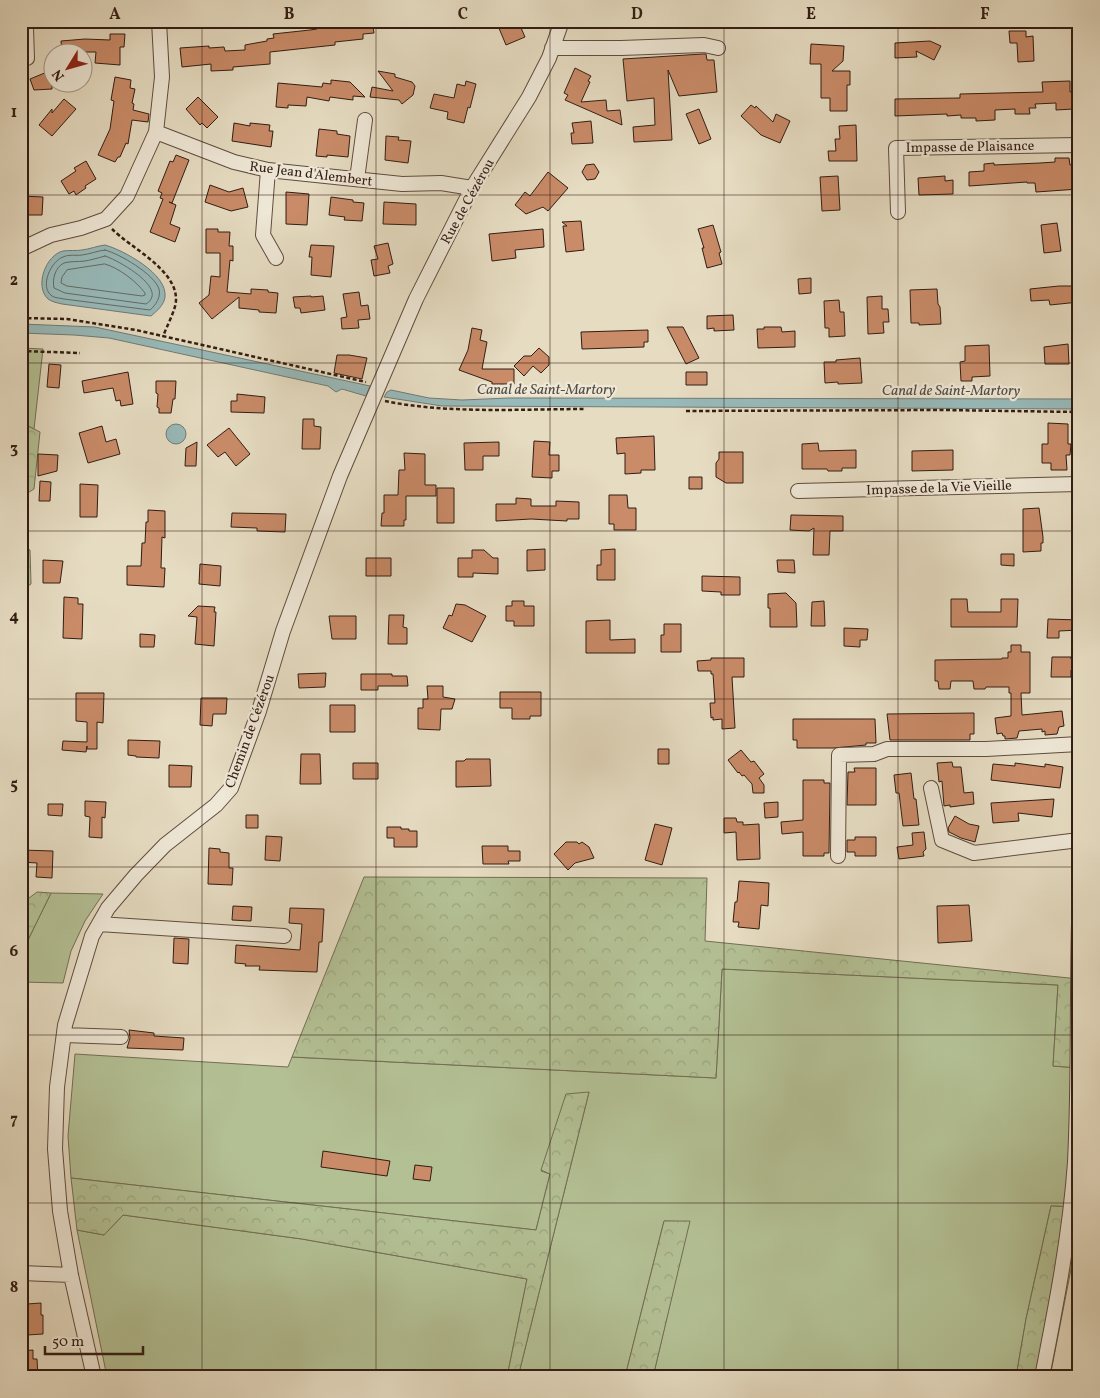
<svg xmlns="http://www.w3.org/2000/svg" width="1100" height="1398" font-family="Vollkorn,serif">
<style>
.green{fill:#b3c094;stroke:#726e54}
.forest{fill:url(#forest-crowns);stroke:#726e54}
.water{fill:#98baba;stroke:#6f7b77}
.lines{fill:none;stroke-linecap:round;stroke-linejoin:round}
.shore{stroke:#656b66;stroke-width:1}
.building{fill:#c98b68;stroke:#321c13}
.minor-casing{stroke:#5f4c3f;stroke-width:16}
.path{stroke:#321c13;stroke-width:2.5;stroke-dasharray:4 2.5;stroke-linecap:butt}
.minor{stroke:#efe8d7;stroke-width:14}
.grid{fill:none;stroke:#321c13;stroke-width:1;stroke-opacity:0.55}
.labels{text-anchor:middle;stroke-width:4.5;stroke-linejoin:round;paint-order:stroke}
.street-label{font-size:14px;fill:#321c13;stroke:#efe8d7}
.water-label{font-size:15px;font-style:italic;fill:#514b45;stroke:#efe8d7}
.neatline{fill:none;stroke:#321c13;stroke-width:2}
.grid-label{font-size:16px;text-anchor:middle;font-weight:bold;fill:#321c13}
</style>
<defs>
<pattern id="forest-crowns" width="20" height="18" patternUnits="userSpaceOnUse" patternTransform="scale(1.25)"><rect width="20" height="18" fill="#b3c094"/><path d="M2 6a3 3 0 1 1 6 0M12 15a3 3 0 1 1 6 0" fill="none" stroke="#9aa47f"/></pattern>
</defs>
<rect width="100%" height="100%" fill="#e6dcc2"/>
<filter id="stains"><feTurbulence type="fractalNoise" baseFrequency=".004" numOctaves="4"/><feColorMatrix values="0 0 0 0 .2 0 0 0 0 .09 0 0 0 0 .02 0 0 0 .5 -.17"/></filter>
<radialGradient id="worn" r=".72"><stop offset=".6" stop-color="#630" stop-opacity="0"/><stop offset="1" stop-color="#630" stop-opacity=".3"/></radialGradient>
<path class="green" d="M21,348L43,349L34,429L28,426L21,465Z
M51,893L103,894L85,921L71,951L63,983L21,982V941L27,942Z
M722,969L1058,985L1053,1066L1079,1068L1078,1207L1051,1206L1026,1319L1016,1377H653L689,1222L664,1221L625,1377H518L589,1092L541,1171L550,1174L536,1230L71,1178L68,1136L75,1054L288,1067L292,1057L716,1078Z
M123,1215L302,1239L527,1279L507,1377H107L77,1230L104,1235Z"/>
<path class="forest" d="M28,426L40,432L34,489L26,494L21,491V465Z
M21,547L30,550L31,584L21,591Z
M364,877L707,878L705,941L1079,979V1068L1053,1066L1058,985L722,969L716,1078L292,1057Z
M37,892L51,893L27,942L21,941V901L29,898Z
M589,1092L518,1377H507L527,1279L302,1239L123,1215L104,1235L77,1230L71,1178L536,1230L550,1174L541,1170L566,1094Z
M1051,1206L1078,1207L1073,1259L1050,1377H1016L1026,1319Z
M664,1221H690L653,1377H625Z"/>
<path class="water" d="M105,245C123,250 168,274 165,297C164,305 157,311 151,316L62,304C58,303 52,302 48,299C34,286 46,255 63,251C69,250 76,251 82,250C90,249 97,246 105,245Z
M21,324L95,327L370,386L366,396L342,389L336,392L328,386L109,338L74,335L21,333Z
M391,390L429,398L462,400L509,398L1079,399V409L442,406L384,397L387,392Z
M166 434a10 10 0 1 1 20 0a10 10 0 1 1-20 0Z"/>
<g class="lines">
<path class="shore" d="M105,250C120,254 154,274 159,289C161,297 156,305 150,310L64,299C60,298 55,298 52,296C39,287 51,261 63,257C69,254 76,256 82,255C90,254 97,251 105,250Z
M105,256C118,260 170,289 146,304L65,293L54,288C52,280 55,267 64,263C70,261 78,262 85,261C91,260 98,258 105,256Z
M105,264C119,268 136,281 145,293V295L142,296L67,286L61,283L62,277L67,270Z"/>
</g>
<path class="building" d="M340,21H372L374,33L363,34V39L335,42V45L270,52V64L233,67V70L211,71V64L182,67L180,48L209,46V48L224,47L225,51L245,50V45L267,41V39L274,38L273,34L310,30L317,29L316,26L332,24V22Z
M496,21H518L525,37L506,45Z
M1009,31H1026V37L1033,36L1034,61L1018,62L1017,43H1010Z
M110,34H125L124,47H120V65L95,63L96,52H62L61,41L85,39L110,40Z
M930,41L941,46L934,60L916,51L917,57L895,58V43Z
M811,44L844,46L843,61L832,71H850V85H847V111H830V98H821V64H810Z
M703,54H706L707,60H714L717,92L679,96L668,70L672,140L634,142L633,127L655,125L654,98L627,101L623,59Z
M575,68L591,76L588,81L590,82L581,102L606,100L607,111L620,110L622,125L565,100L568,95L564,93Z
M52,70V89L34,90L30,79Z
M378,71L395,74V77L412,82L415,86L413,95L402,104L399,100L370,97L372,87L393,91Z
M115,77L131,80L130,88L135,89L132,103L134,104L133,110L149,114L148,122L132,120L128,144L126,143L120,157H118L115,162L98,155L110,129L114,101L111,100Z
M331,80L350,82L365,97L353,96V100L330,97L329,101L307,97L306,106L288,105V108L276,107L278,83L322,87L323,83L331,84Z
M466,81L476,84L470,108L468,107L464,123L447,119L448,112L430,108L434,94L454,98L457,84L465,86Z
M1070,81V92L1073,91V109L1056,110V103L1035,104L1036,108H1029L1030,114H1015V109L995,110V120L976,121V118H961V115L947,116V114L895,116V99L960,98V94L1043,92L1042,82Z
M198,97L218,117L207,128L202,123L200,125L186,109Z
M64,99L76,109L52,136L39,125L52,109V113Z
M751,105L755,108L756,106L773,122L776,114L790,121L780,143L761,135L741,116Z
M699,109L711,139L699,144L686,114Z
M591,121L593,143L572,144L571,133H574L572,123Z
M234,123L250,126V123L270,125L269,131H273L271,147L232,141Z
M856,125L857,161H829L828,151H836L835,139H840L839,126Z
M319,129L337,131V134L350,136L348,157L327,155V157L316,156Z
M386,136L399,137L398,140L411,141L408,163L385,160Z
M176,155L189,160L172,203L169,202L176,205L170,224L180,228L175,242L150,232L163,199L160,198L162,193L158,191L170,161L173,162Z
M1055,158H1069L1070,165L1075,164L1076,175L1079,177V189L1036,192L1035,183H1027V182L969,186V172L984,171V164L994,163V165L1040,163L1055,162Z
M86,161L96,179L85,186L86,188L76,195L74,191L69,194L61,181L76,171L74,168Z
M594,164L599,172L595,179L587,180L582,172L586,165Z
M548,172L568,188L548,211L543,207L526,214L515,205L525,192L530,196Z
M838,176L840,210L822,211L820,177Z
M945,176V181L953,180V194L919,195L918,178Z
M210,185L229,192L243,188L248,207L231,211L205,202Z
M286,192L309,194L307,225L286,224Z
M21,196L43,197L42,215H25V212H21Z
M331,197L353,200V202L364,203L362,221L344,220L345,217L329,215Z
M384,202L416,204V225L383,224Z
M581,221L584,250L566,252L563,226H567L562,222Z
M1057,223L1061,251L1044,253L1041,225Z
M713,225L721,252L719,253L722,264L707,268L702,248H704L698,229Z
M206,229H218V232H230L229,246H233V261L230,260L227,292L251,294V289L268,290V292L278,293L276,313L259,312V310L239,308V297L212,319L199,303L209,295L211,276L220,277V253H206Z
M543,229L544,247L515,250L516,258L492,261L489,234Z
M388,243L393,264L388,266L390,273L374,276L371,260L378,259L374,246Z
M311,245L334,246L331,277L311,275L312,257H309Z
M811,278V293L799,294L798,279Z
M1059,286H1079V302L1050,305L1049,300L1031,301L1030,289Z
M937,289L938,304L940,307L941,324L919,325V323H911L910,290Z
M359,292L361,306L368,305L370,319L358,320L359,328L342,329L341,318L347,317L343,294Z
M311,296V297L323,296L325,310L301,313L300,308H295L293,297Z
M882,296V309H888L889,322H883L884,333L868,334L867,297Z
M839,300L840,312H844L845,336L829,337V328H825L824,301Z
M733,315L734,330L714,331V328L707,329V316Z
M667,327H683L699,358L686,364Z
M764,327H781L782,332L795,331V347L758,348L757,329H764Z
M472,328L482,330L480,340L487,342L482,369H514V384H492V382L459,370L468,350Z
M648,330V342H644V347L582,349L581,332Z
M1068,344L1069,364H1045L1044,347Z
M989,345L990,376L972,377V381H961L960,362L965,361V346Z
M539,348L549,357V365L541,373L533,366L524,376L514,366L524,356H531Z
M337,355H349L367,358L362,379L334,373Z
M860,358L862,383L838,384V382L825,383L824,362H836V360Z
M49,364L61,365L59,388L47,387Z
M128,372L133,404L121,406L120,400L116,401L113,388L84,393L82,381Z
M686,372H707V385H686Z
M156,381H176L175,399H173L171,413H159V408L157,407L158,394L156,393Z
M237,394L265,397L264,413L231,412V401H237Z
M303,419H314V426L321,427L320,449H302Z
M1048,423L1068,424V444H1071L1070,455H1066L1067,470H1051V463H1042V444H1048Z
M102,426L106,442L116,439L120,454L88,463L79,433Z
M229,428L250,454L236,466L225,452L218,457L207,445Z
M654,436L655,470H641V473L625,474V453L617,454L616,438Z
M534,441L550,442L549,455H559V471H552V478L532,477Z
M197,442L196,466H185L186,448Z
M499,442V456H483V470H465L464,443Z
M818,443L819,451L856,450V468H842V471H828L827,469H802V444Z
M953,450V470L912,471V451Z
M719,452H743V483H726L716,477V463L719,459Z
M404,453L425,454V485H436V496H406V520H404V526H381L382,513H384V495H398L399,470H405Z
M38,454L58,455L57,471L38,476Z
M689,477H702V489H689Z
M40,481L51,482L50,501H39Z
M80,484L98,485L97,517H80Z
M437,488H454V523H437Z
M609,495H627L628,508H636V530H614V524H609Z
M516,498L531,499V506H556V501L579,502V519H567V521L531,519L496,521V504H516Z
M1039,508L1043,537V543H1041V551L1023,552V509Z
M148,510L165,511V538L162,537L161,568H165L164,587L127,585V566H141L142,543H145L146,522H148Z
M232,513L286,514L285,532L257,531V528L231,527Z
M791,515L843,516V531H830L829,555H813L814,528L809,531L790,530Z
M545,549V570L527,571V550Z
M615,549V580H597V565H601V550Z
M472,550H484L493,558H498V574L473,573V577H458V558H472Z
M1001,554H1014V566L1001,565Z
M366,558H391V576H366Z
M43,560L63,561L60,583H43Z
M777,560H794L795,573L778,572Z
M200,564L221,566L220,586L199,584Z
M702,576L740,577V595H721V592L702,591Z
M786,593L796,603L797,627H770V608H768V594Z
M64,597L78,598V604H83L82,639L63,638Z
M951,599H967L968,612H1001V599H1018L1017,627H951Z
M512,601H524V606H534V626H514V621H506V606H512Z
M824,601L825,626H811L812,602Z
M456,604L465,605L486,616L472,642L443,628L449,615L452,616Z
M198,606L215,607L214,612H216L214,646L195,644L197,617L188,616Z
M389,615H404L403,627L407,628V644H388Z
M329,616H356V639H332Z
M1048,619L1079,620V630L1059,631V638H1047Z
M610,620V640L635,639V653H586V621Z
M664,624H681V652H661V635H664Z
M844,628L868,629L867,640H860V647L844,646Z
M140,634L155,635L154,647H140Z
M1011,645H1021V652H1030V693H1021L1022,715L1062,711L1064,726L1059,727L1057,734L1045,735V731L1042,732V729L1019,731L1017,738L1005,739V736H1003L1002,733L997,734L995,718L1011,716V693H1009V687H986L985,689H974L973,681H951L950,689H939L938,681H935V660L1002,659V658H1008V652H1011Z
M1052,657H1071V659H1079V670H1071V677H1051Z
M711,658H744V677H732L735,728L722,729V719L713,720V717L711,718L710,703H715L713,674H711V671H698L697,661L711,660Z
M326,673L325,687L299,688L298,674Z
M361,674H392V676H407L408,686H378V690H361Z
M427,686H443V697L455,699L452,709H441L440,730L418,729V708H423V699H428Z
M500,692H541V716H530V719H512V708H500Z
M76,693H104L103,723L97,722V749H87V746L86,752L62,750L63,741L87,742V722L76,721Z
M201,698H227L226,714H213L212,726L200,725Z
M330,705H355V732H330Z
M974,713V734H970V740H890L887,714Z
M793,719H875L876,743H866V745L834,748H797V740H793Z
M128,740L160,741L159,758L136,757V756L128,755Z
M658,749H669V764H658Z
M741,750L751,762L754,761L764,774L759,778L764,785V793H753L752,784L744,775L742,776L739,772L738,773L728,760Z
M301,754H320L321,784H300Z
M466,759H490L491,786L456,787V761H464Z
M952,762L953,767H961L964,793L973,792L974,804L950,807V805L944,806L942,781L939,782L937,763Z
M353,763H378V779H353Z
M1015,763L1045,767V764L1063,767L1060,788L991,780L993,764L1015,766Z
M169,765L192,766L191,787H169Z
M854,768H876V805H847L848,772H855Z
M911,773L914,799H916L919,825L903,826L899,793H896L894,775Z
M803,780H824V783H830L829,853H824V856H803V832L782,834L781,822L803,820Z
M1054,799L1052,817L1018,813L1019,821L993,823L991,803Z
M85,801L106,802L105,818L102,817V838L89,837L90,817L85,816Z
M778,802V817L765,818L764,803Z
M48,804H63L62,816L48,815Z
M246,815H258V828H246Z
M955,816L969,824L979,826L975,842L961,838L949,832L948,828Z
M724,818H736L737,822H743V825L759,824L760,859L737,860L736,832L724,833Z
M655,824L672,828L662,865L645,860Z
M387,827H401V829H409V831H417V847H394V838H387Z
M924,832L926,849L923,852L924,856L899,859L897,847L913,845L912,833Z
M266,836L282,837L280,861L265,860Z
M855,837H876V856H855V852H847V840H855Z
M566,842H577L579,844L582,842L589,847L594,858L575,863L568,870L554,854Z
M482,846H508V851H520V861H508L509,864H483Z
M209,848L220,849V852L229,853V868H233L232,885L208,884Z
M21,850L53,851L52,878L36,877L37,863L21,862Z
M739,881L769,883L768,906L761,905L759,929L738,927L739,922H733L735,902H737Z
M969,905L972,941L938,943L937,906Z
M233,906L252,907L251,921L232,920Z
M290,908L324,909L322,942H319L317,972L259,970L260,966H245L246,964L235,963L236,945L300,950L302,924L289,923Z
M174,938L189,939L188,964L173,963Z
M129,1030L154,1033V1036L184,1038L183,1050L127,1048L130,1038Z
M323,1151L390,1161L387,1176L321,1167Z
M415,1165L432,1167L430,1181L413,1179Z
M41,1303V1315H43V1334L27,1335V1304Z
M33,1350V1359H37L38,1377H22L21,1351Z"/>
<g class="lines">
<g class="minor-casing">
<path id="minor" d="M21,25L26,28L27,58L21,60
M552,48H621L704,45L718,48
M156,132L234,162L268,170L402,184L441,183L472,188
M268,170L263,235L276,258
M357,179L365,120
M898,212L896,148L1079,145
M21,249L51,235L81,228L106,219L127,196L156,132L162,77L159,21
M798,491L1079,484
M931,788L942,840L974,853L1079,840
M838,856L839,755L874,754L887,749H986L1079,744
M99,924L284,936
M64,1035L121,1037
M21,1273L71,1275
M94,1377L71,1275L60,1211L55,1149L57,1087L65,1025L92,936L108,908L136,875L165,845L216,805L231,788L259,711L283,631L340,476L416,299L472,188L529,97L549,58L562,21
M1042,1377C1056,1306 1070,1234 1075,1162C1079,1083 1077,1002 1079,923"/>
</g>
<path class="path" d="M39,27L91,21
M112,229C131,248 177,270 176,300C176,310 166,327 163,337
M21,318L67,319L136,330L366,382
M21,351L80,353
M385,401C447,414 522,409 586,409
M686,411L942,410L1079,412"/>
<use href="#minor" class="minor"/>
</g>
<path class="grid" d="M202,21V1377M376,21V1377M550,21V1377M724,21V1377M898,21V1377M21,195H1079M21,363H1079M21,531H1079M21,699H1079M21,867H1079M21,1035H1079M21,1203H1079"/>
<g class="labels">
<g class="street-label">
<text transform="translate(970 146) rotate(-1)" y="5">Impasse de Plaisance</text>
<text transform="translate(311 173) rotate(7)" y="5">Rue Jean d'Alembert</text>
<text transform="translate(467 201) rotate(-61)" y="5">Rue de Cézérou</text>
<text transform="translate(939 487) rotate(-2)" y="5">Impasse de la Vie Vieille</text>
<text transform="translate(249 731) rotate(-70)" y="5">Chemin de Cézérou</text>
</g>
<g class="water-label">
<text x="546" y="394">Canal de Saint-Martory</text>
<text x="951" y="395">Canal de Saint-Martory</text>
</g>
</g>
<rect width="1100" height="1398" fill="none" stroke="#e6dcc2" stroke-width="55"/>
<g transform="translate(68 68) rotate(233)"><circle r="24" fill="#efe8d7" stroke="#a39689"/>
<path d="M0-4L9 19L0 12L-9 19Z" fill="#8f2418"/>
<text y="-8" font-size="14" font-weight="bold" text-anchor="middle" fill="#321c13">N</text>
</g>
<path d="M45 1346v8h98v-8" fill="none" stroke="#321c13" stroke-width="2.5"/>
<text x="52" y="1346" font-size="15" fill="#321c13" stroke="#efe8d7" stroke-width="4" paint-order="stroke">50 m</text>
<rect x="28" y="28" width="1044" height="1342" class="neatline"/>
<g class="grid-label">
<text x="115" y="19">A</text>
<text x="289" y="19">B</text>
<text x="463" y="19">C</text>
<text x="637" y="19">D</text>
<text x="811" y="19">E</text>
<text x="985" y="19">F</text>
<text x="14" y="117">1</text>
<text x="14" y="285">2</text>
<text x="14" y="453">3</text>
<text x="14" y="621">4</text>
<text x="14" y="789">5</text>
<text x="14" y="956">6</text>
<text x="14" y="1124">7</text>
<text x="14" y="1292">8</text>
</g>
<rect width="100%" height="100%" filter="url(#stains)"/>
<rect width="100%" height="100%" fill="url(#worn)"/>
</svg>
